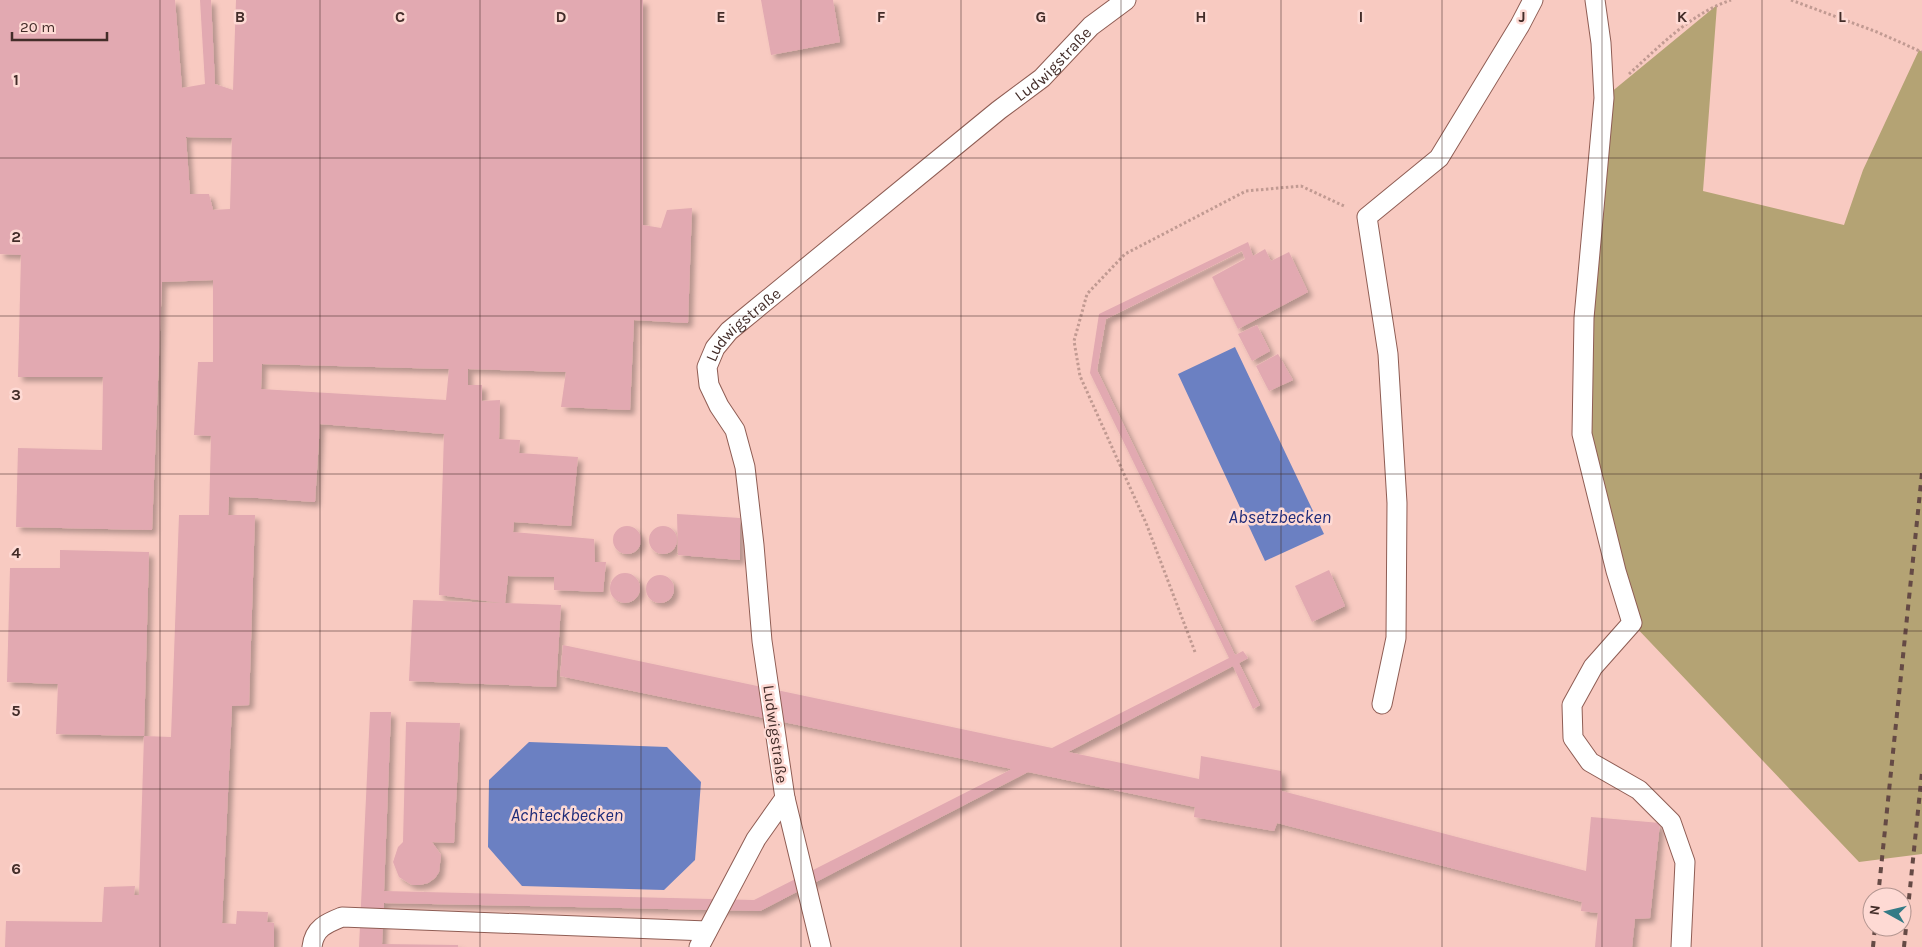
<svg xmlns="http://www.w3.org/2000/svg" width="1922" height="947" font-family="Karla,sans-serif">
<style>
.green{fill:#b4a374}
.water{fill:#6b80c2}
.building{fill:#e2a9b1;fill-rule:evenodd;filter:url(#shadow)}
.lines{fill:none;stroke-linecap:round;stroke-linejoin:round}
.lane-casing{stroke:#8f5d54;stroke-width:21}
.path{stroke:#c19a92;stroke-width:3;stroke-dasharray:2.5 2.5;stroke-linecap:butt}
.lane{stroke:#fff;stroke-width:19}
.rail{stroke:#654a45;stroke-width:4;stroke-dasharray:6 6;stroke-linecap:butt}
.grid{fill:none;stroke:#432d29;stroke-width:1;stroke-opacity:0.55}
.labels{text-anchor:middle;stroke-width:5;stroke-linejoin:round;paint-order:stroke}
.street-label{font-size:16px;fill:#432d29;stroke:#fedad4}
.water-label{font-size:18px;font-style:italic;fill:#1e2b79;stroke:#fedad4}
.grid-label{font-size:16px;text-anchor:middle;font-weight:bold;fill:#432d29;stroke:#fedad4;stroke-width:5;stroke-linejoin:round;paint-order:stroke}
</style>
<defs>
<filter id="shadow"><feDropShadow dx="4.5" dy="4.5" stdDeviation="2.5" flood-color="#0004"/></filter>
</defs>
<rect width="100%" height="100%" fill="#f8cac1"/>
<path class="green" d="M1717,5L1703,191L1844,225L1863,170L1919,50L1922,52V854L1859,862L1632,623L1582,434L1604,98Z"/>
<path class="water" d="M1235,347L1324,534L1265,561L1178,374Z
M529,742L667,747L701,782L695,860L664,890L522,886L488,847L489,780Z"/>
<path class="building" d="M0,0H175L182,88L205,84L200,0H211L215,84L233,90L236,0H643V225L661,228L667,210L692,208L688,323L634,320L630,410L561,407L566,372L468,369V385H482V401L500,400L499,439L520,440L519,453L578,457L571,526L514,522L513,532L594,539L595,562H606L603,592L554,590V577L508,576L505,603L561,605L556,687L409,681L413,600L502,603L439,595L444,434L320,424L315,502L258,498L229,497L228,515H255L249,705L232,706L222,923L236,924L237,911L268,912L267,922L274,923V947H5L6,921L102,922L104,887L135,886L134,895H139L144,736L171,737L179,515H209L211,436L194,435L198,362H213V280L162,282L152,530L16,527L18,448L102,450L103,377H18L21,255L0,254ZM186,137L232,138L230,209L213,210L209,194H190ZM262,364L449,369L446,400L261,389Z
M761,0H833L840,42L771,55Z
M1248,242L1253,256L1265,249L1271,261L1289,252L1308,292L1238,329L1212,277L1245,259L1242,251L1106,319L1097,370L1235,655L1243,651L1248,658L1239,663L1260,705L1253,709L1233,666L1068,752L1199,779L1201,756L1281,771L1282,791L1586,871L1591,817L1660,823L1650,918L1635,919L1632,947H1595L1598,913L1581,911L1582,902L1277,823L1274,831L1194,817L1195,807L1028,772L760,911L384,903L382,944L458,945V947H359L370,712H391L384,891L754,900L1012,769L560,676L563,645L1052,748L1229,658L1090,373L1099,314Z
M1257,325L1270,351L1252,361L1238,334Z
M1278,354L1293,380L1269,391L1256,366Z
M677,514L740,518V560L678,555Z
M613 540a14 14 0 1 1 28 0a14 14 0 1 1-28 0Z
M649 540a14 14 0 1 1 28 0a14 14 0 1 1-28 0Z
M60,550L149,552L144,736L56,734L58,684L7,682L10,568H60Z
M1329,570L1345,606L1312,622L1295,586Z
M610 588a15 15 0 1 1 30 0a15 15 0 1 1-30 0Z
M646 589a14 14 0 1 1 28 0a14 14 0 1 1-28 0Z
M406,722L460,723L454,843L432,842L441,855L439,872L435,878L428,883L420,885H412L399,877L393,862L398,847L403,842Z"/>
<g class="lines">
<g class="lane-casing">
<g id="lane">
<path d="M1595,0L1601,43L1604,98L1584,318L1582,434L1616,571L1632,623L1593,667L1572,705L1573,738L1590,762L1639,790L1671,822L1685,862L1681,947"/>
<path d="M1382,704L1396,638L1397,503L1388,354L1367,217L1439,158L1520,25L1533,0"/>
<path d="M312,947C314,928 327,923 342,917L707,931"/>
<path d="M699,947L756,839L785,798"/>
<path id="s1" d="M821,947L785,798L762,641L754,545L745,467L735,430L719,406L709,385L707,367L715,348L729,331L999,110L1042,78L1091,26L1126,0"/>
</g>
</g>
<path class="path" d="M1791,0L1877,32L1922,52
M1629,74C1660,46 1690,14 1731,0
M1195,652L1146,523L1080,376L1074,341L1087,294L1125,254L1246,191L1301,186L1344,206"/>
<use href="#lane" class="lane"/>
<path class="rail" d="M1878,897L1922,473
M1873,947L1875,927
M1904,947L1922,772"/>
</g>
<path class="grid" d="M160,0V947M320,0V947M480,0V947M641,0V947M801,0V947M961,0V947M1121,0V947M1281,0V947M1442,0V947M1602,0V947M1762,0V947M0,158H1922M0,316H1922M0,474H1922M0,631H1922M0,789H1922"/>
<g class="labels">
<g class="street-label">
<text dy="6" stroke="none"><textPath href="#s1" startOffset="1058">Ludwigstraße</textPath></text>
<text dy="6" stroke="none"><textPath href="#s1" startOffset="652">Ludwigstraße</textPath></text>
<text transform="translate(776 734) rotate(82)" y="6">Ludwigstraße</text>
</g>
<g class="water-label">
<text x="1280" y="523">Absetzbecken</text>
<text x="567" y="821">Achteckbecken</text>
</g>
</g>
<g class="grid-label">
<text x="240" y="22">B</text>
<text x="400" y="22">C</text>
<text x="561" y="22">D</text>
<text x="721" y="22">E</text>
<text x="881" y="22">F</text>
<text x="1041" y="22">G</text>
<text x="1201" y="22">H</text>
<text x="1361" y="22">I</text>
<text x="1522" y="22">J</text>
<text x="1682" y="22">K</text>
<text x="1842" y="22">L</text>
<text x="16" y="85">1</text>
<text x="16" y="242">2</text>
<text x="16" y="400">3</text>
<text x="16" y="558">4</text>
<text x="16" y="716">5</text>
<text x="16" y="874">6</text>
</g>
<g transform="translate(1887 912) rotate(278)"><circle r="24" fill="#fedad4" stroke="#b39590"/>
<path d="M0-4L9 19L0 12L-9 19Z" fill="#347b86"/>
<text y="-8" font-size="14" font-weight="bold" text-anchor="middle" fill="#432d29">N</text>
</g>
<path d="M12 32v8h95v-8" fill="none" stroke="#432d29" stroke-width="2.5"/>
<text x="20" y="32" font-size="15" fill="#432d29" stroke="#fedad4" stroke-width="4" paint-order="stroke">20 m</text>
</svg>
